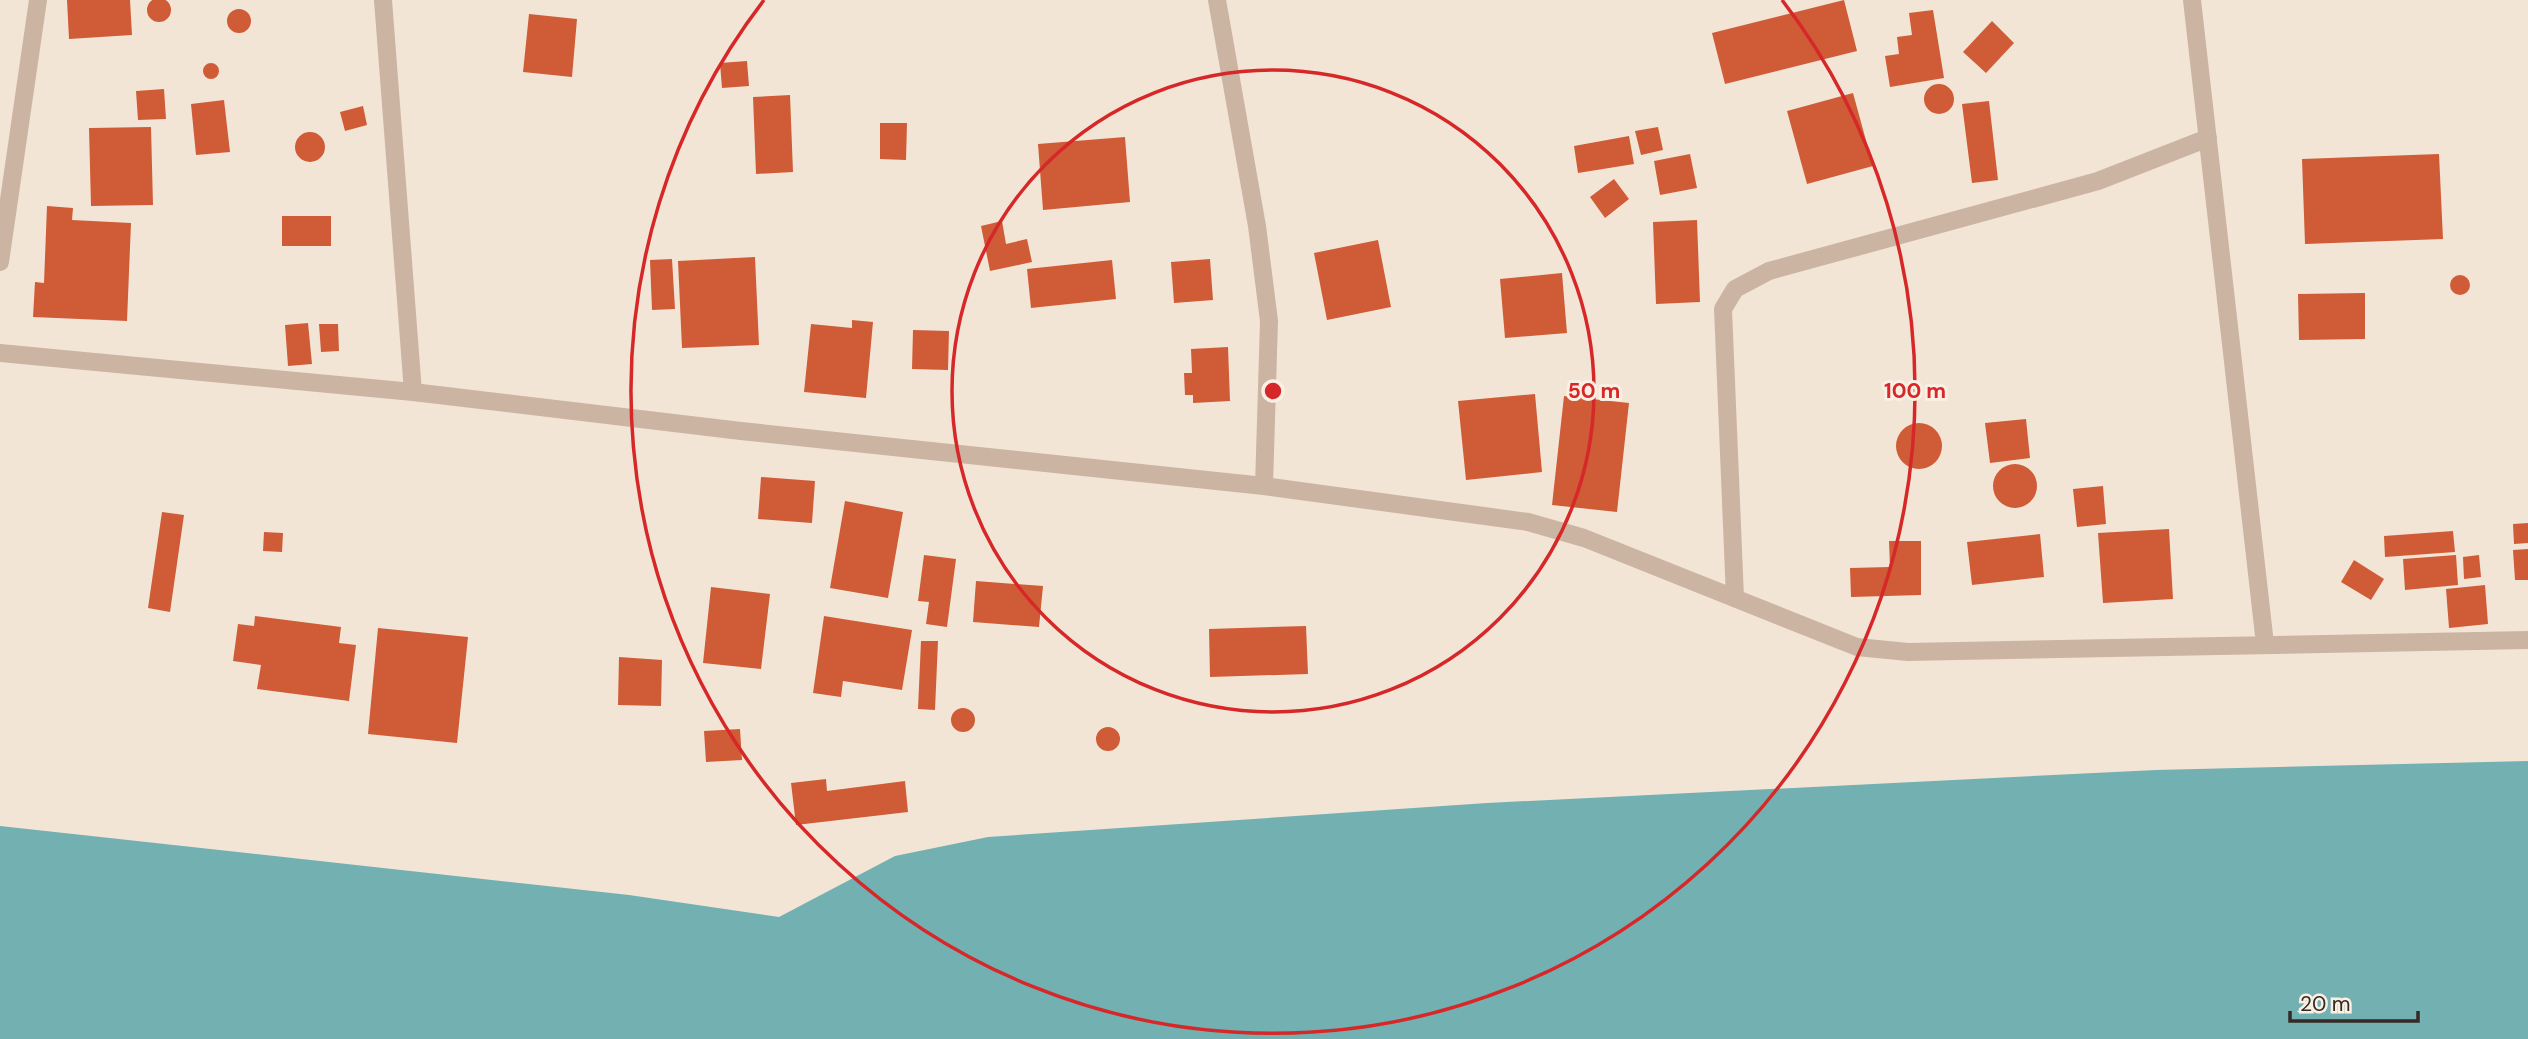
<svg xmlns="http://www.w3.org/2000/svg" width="2528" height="1039" font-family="'DM Sans',sans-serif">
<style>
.water{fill:#73b0b2}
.building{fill:#d05b37}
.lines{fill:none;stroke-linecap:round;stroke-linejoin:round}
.minor{stroke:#ccb4a2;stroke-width:18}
.ring{fill:none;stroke:#d62828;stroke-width:3.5}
.centre{fill:#d62828;stroke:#faefe3;stroke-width:3.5}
.ring-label{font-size:21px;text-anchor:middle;font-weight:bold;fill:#d62828;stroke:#faefe3;stroke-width:6;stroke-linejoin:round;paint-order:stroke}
</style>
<rect width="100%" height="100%" fill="#f3e5d6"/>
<path class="water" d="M2528,761V1039H0V826L629,895L779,917L895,856L988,837L1487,803L2156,770Z"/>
<path class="building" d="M147 10a12 12 0 1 1 24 0a12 12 0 1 1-24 0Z
M67,0H130L132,35L69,39Z
M1844,0L1857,51L1725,84L1712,33Z
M227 21a12 12 0 1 1 24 0a12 12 0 1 1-24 0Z
M1933,10L1944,78L1890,87L1885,56L1899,54L1897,37L1912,35L1909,13Z
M529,14L577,19L572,77L523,72Z
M1992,21L2014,43L1986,73L1963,52Z
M747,61L749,86L722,88L720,63Z
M203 71a8 8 0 1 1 16 0a8 8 0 1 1-16 0Z
M1924 99a15 15 0 1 1 30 0a15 15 0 1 1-30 0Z
M164,89L166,119L138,120L136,91Z
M1853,93L1873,166L1807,184L1787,111Z
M790,95L793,172L756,174L753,97Z
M224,100L230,152L196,155L191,104Z
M1989,101L1998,180L1972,183L1962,104Z
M363,106L367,125L345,131L340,112Z
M880,123H907L906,160L880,159Z
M151,127L153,205L91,206L89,128Z
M1658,127L1663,150L1641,155L1635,131Z
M295 147a15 15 0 1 1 30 0a15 15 0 1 1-30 0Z
M1629,136L1634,164L1578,173L1574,146Z
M1125,137L1130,202L1043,210L1038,144Z
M1690,154L1697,188L1660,195L1654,161Z
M2439,154L2443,239L2305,244L2302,159Z
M1614,179L1629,199L1605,218L1590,197Z
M47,206L73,208L72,220L131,223L127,321L33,317L35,282L44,283Z
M282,216H331V246H282Z
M1697,220L1700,302L1656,304L1653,222Z
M1002,221L1006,244L1027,239L1032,262L990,271L981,226Z
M1378,240L1391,307L1327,320L1314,253Z
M755,257L759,345L682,348L678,261Z
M672,259L675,309L652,310L650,260Z
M1210,259L1213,300L1174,303L1171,262Z
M1112,260L1116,299L1031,308L1027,269Z
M1562,273L1567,333L1505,338L1500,279Z
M2450 285a10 10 0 1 1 20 0a10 10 0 1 1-20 0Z
M2365,293V339L2299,340L2298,294Z
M852,320L873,322L866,398L804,392L811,324L852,328Z
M308,323L312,364L288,366L285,325Z
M319,324H338L339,351L321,352Z
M913,330L949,331L948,370L912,369Z
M1228,347L1230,401L1193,403V395H1185L1184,373H1192L1191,349Z
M1535,394L1542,472L1466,480L1458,401Z
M1564,396L1629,403L1617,512L1552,505Z
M2026,419L2030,458L1990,463L1985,423Z
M1896 446a23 23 0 1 1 46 0a23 23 0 1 1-46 0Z
M1993 486a22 22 0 1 1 44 0a22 22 0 1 1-44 0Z
M761,477L815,481L812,523L758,519Z
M2103,486L2106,524L2077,527L2073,489Z
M845,501L903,512L888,598L830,588Z
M162,512L184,515L170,612L148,608Z
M2528,523V543L2514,544L2513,524Z
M2169,529L2173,599L2103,603L2098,533Z
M2453,531L2455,552L2385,557L2384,536Z
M264,532L283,533L282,552L263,551Z
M2040,534L2044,577L1972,585L1967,542Z
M1889,541H1921V595L1851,597L1850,568L1890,567Z
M2528,549V580H2515L2513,550Z
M924,555L956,559L947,627L926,624L929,602L918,601Z
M2456,555L2458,585L2405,590L2403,559Z
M2479,555L2481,577L2464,579L2463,557Z
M2354,560L2384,579L2371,600L2341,582Z
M976,581L1043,586L1039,627L973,622Z
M2485,585L2488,624L2449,628L2446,589Z
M711,587L770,594L761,669L703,663Z
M255,616L341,627L339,643L356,645L349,701L257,689L261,665L233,661L238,624L254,626Z
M824,616L912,630L902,690L843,681L841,697L813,693Z
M1306,626L1308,674L1210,677L1209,629Z
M378,628L468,637L457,743L368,734Z
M921,641H938L935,710L918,709Z
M619,657L662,660L661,706L618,705Z
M951 720a12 12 0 1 1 24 0a12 12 0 1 1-24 0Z
M1096 739a12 12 0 1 1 24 0a12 12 0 1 1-24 0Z
M740,729L742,760L706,762L704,731Z
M826,779L827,791L905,781L908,812L796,825L791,783Z"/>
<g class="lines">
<path class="minor" d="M383,0L413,392
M1217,0L1257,226L1269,321L1264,486
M2192,0L2265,644
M0,262L38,0
M0,353L413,392L741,431L1264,486L1528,522L1584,538L1857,647L1908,652L2528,640
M1735,598L1723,309L1735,289L1769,271L2098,181L2208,138"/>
</g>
<g class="ring">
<circle cx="1273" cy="391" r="321"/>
<path d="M1782 0A642 642 0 1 1 764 0"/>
</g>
<circle cx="1273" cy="391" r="10" class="centre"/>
<g class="ring-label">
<text x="1594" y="398">50 m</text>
<text x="1915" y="398">100 m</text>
</g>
<path d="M2290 1011v10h128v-10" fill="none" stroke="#352a25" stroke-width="3.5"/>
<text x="2300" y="1011" font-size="21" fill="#352a25" stroke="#faefe3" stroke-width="5" paint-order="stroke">20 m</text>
</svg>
